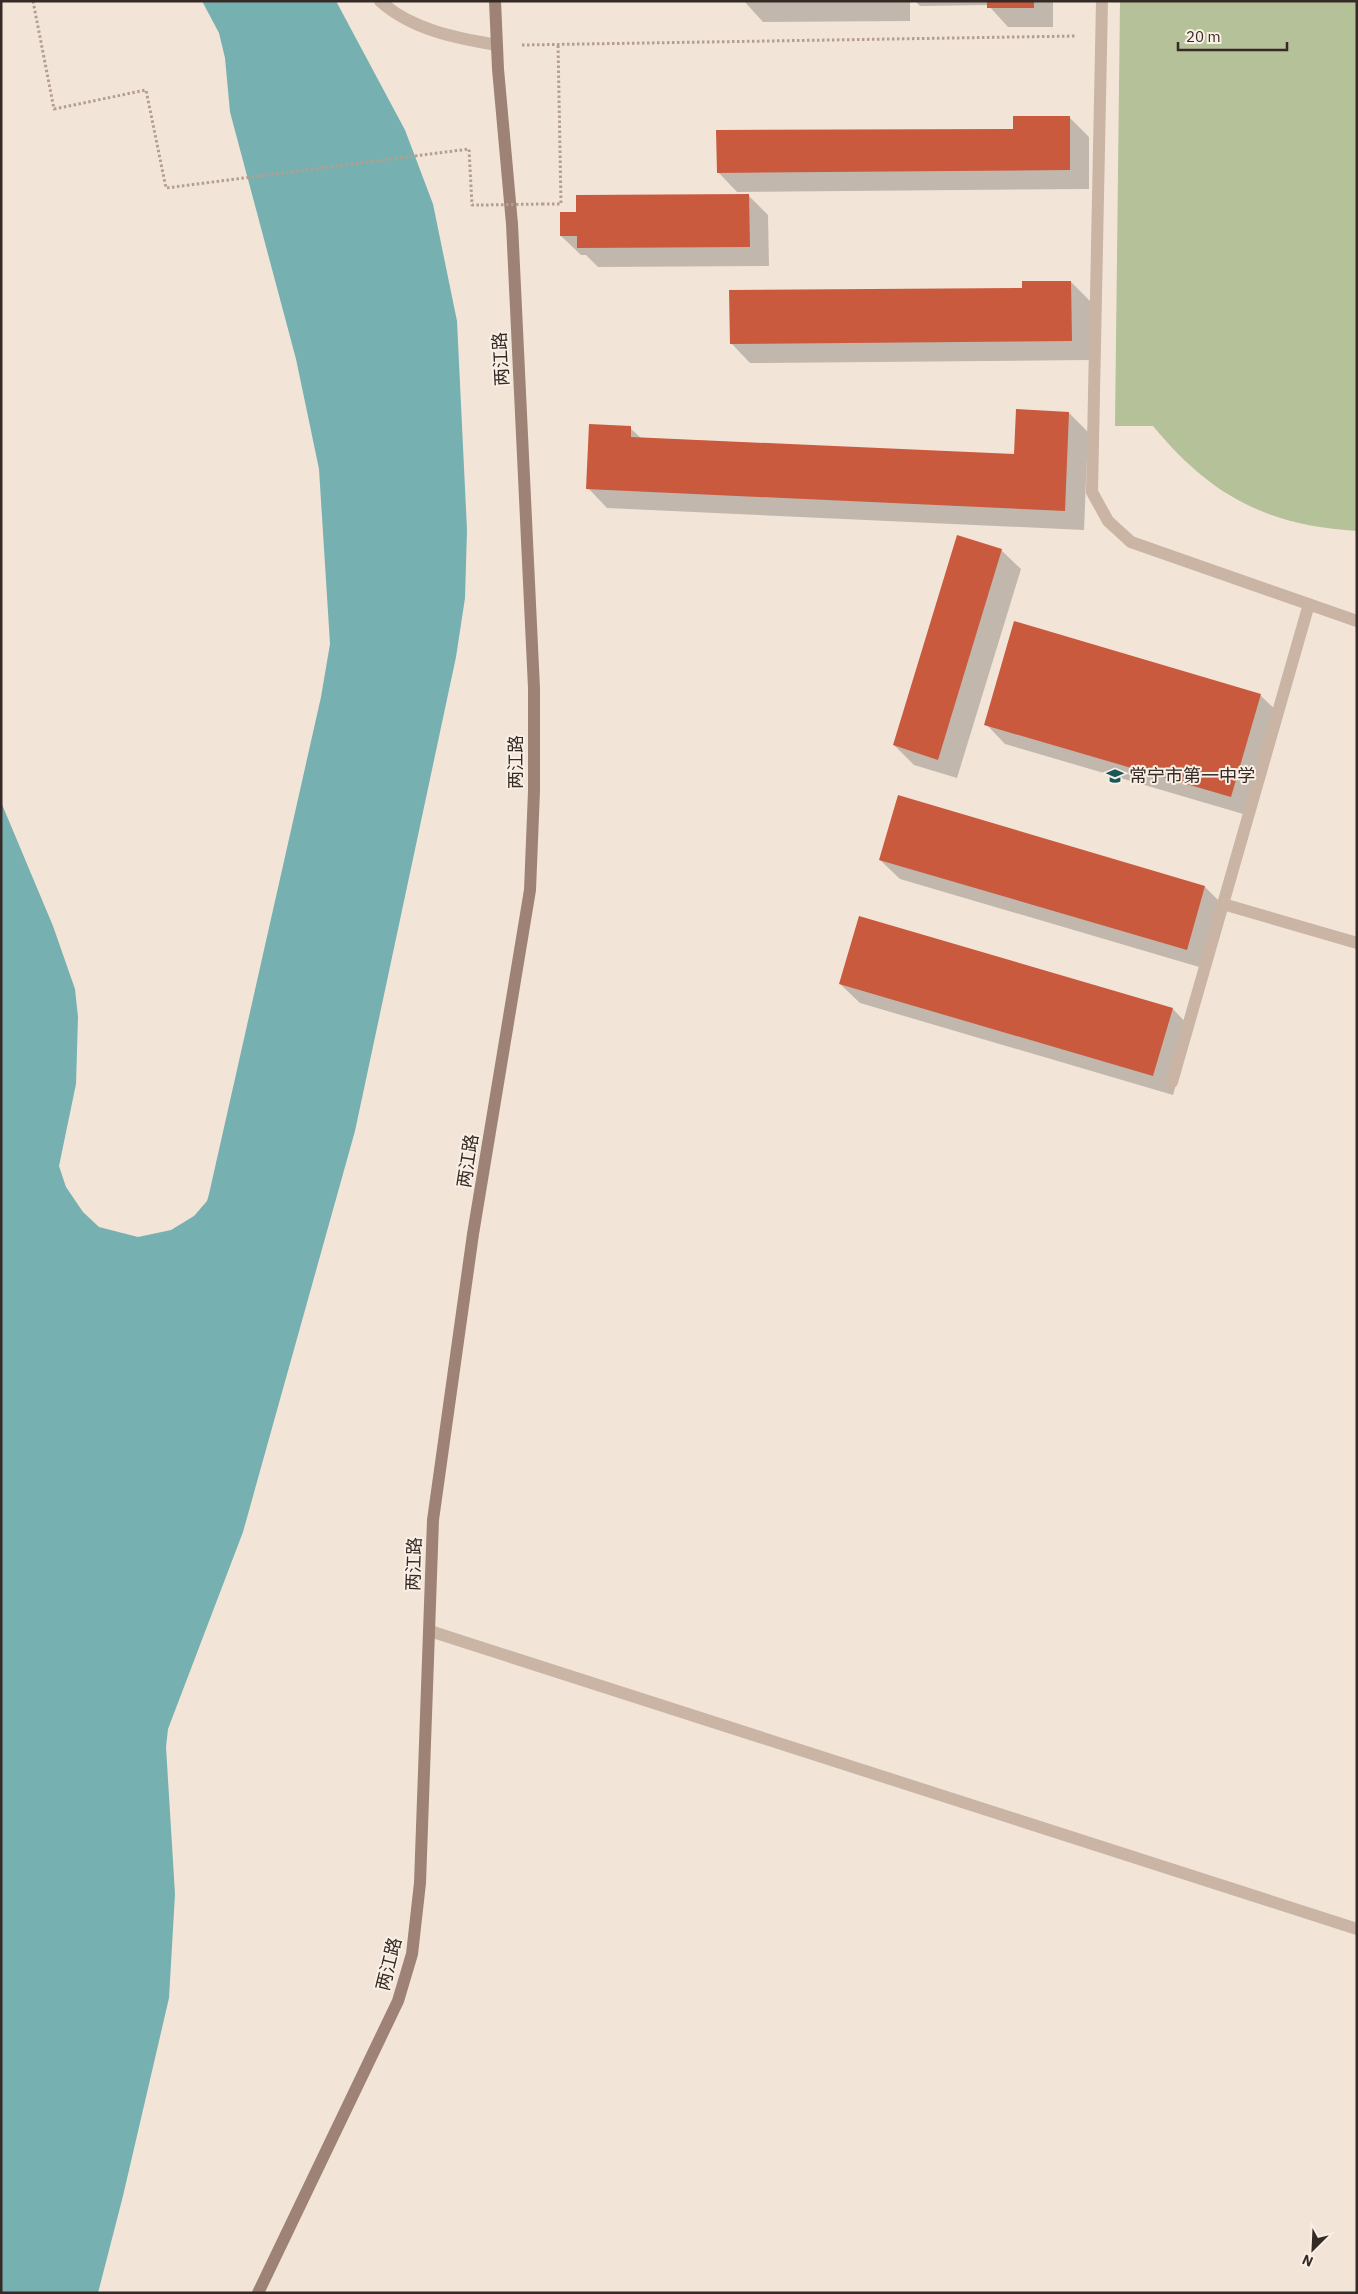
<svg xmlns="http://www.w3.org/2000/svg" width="1358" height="2294" font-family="'IBM Plex Sans','Noto Sans SC',sans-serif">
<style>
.green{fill:#b5c198}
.water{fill:#76b0b0}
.shadow{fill:#0003}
.building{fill:#ca5a3e}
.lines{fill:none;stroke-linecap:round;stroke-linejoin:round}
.path{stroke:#b69e8e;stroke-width:3;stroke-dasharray:2.5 2.5;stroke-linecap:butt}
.lane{stroke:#cab4a4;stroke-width:12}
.street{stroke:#cab4a4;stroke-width:12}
.secondary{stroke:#9e8275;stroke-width:12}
.path-bridge{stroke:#b69e8e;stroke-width:3;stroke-dasharray:2.5 2.5;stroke-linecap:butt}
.labels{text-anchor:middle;stroke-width:4;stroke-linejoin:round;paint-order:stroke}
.street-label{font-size:18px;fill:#352a26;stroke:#faefe5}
.poi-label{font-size:18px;fill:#352a26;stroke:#faefe5;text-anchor:start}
</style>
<rect width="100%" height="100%" fill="#f2e5d8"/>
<path class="green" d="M1120,1H1357V531C1266,525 1211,496 1153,426H1115Z"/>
<path class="water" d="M202,1H336L405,130L433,204L457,321L467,530L465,598L456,657L355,1131L243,1532L168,1729L166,1747L175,1894L169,1998L123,2196L98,2293H1V802L53,926L75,989L78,1017L76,1084L59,1166L66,1187L83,1212L99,1227L138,1237L171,1230L194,1216L207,1201L209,1194L321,697L330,644L319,469L296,359L230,112L225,58L219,33Z"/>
<path class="shadow" d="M744,1H910V21L763,22Z
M915,1H1053V27H1008L988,5L920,6Z
M1069,117L1089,137V189L737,192L718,172L1014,130Z
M748,195L768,215L769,266L598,267L586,255H581L561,236L577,213Z
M1071,282L1090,301L1091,360L750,363L731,343Z
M1069,413L1088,432L1084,530L607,508L588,488L630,428L641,438L1016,455Z
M1001,550L1021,569L957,778L914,765L894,745Z
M1260,695L1280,714L1250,816L1005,744L986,724Z
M880,860L1205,887L1224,906L1206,969L900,879Z
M860,917L1173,1009L1192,1029L1173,1095L860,1003L840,984Z"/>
<path class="building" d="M987,1H1034V8H987Z
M1013,116H1070V170L717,173L716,130L1013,129Z
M749,194L750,247L577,248V236H560V212H576V195Z
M1022,281H1071L1072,341L730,344L729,290L1022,288Z
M1016,409L1069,412L1065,511L586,489L589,424L631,426V437L1014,454Z
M957,535L1002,549L938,760L893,745Z
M1014,621L1261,694L1231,797L984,725Z
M898,795L1205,886L1187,950L879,860Z
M859,916L1173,1008L1153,1076L839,984Z"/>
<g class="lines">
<path class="path" d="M33,1L54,109L146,90L166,188L469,149L472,205H481
M522,45L1076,36
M542,204H561L558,44"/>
<path class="lane" d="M1102,1L1092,492L1108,521L1131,542L1357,621
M1223,904L1357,943
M1172,1082L1309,604"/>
<path class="street" d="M380,1C412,30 456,38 497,45
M430,1631L1357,1929"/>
<path class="secondary" d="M258,2293L398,2001L412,1954L420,1883L433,1520L473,1234L530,890L534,791V688L512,224L498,69L495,1"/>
<path class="path-bridge" d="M481,205L542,204"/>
</g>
<defs>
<g id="school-bare" transform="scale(1.35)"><path d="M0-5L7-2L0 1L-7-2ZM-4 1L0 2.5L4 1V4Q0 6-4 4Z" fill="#1a5758" stroke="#faefe5" stroke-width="2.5" paint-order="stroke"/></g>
</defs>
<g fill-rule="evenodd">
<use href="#school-bare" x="1115" y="776"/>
</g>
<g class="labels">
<g class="street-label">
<text transform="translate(501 359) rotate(-93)" y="6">两江路</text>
<text transform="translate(516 762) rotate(-90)" y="6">两江路</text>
<text transform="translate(468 1161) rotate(-81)" y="6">两江路</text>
<text transform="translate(414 1564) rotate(-88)" y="6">两江路</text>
<text transform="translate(389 1964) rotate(-76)" y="6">两江路</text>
</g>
<g class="poi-label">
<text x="1129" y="782">常宁市第一中学</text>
</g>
</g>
<rect width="1358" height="2294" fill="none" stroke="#352a26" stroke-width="5"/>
<g transform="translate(1313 2249) rotate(204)" stroke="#faefe5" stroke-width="4" paint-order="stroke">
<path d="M0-4L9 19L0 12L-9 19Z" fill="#352a26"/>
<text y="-8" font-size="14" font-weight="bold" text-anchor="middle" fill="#352a26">N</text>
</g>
<path d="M1178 42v8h109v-8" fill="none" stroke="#352a26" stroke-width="2.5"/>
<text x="1186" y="42" font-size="15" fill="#352a26" stroke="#faefe5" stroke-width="4" paint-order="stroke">20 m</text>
</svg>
